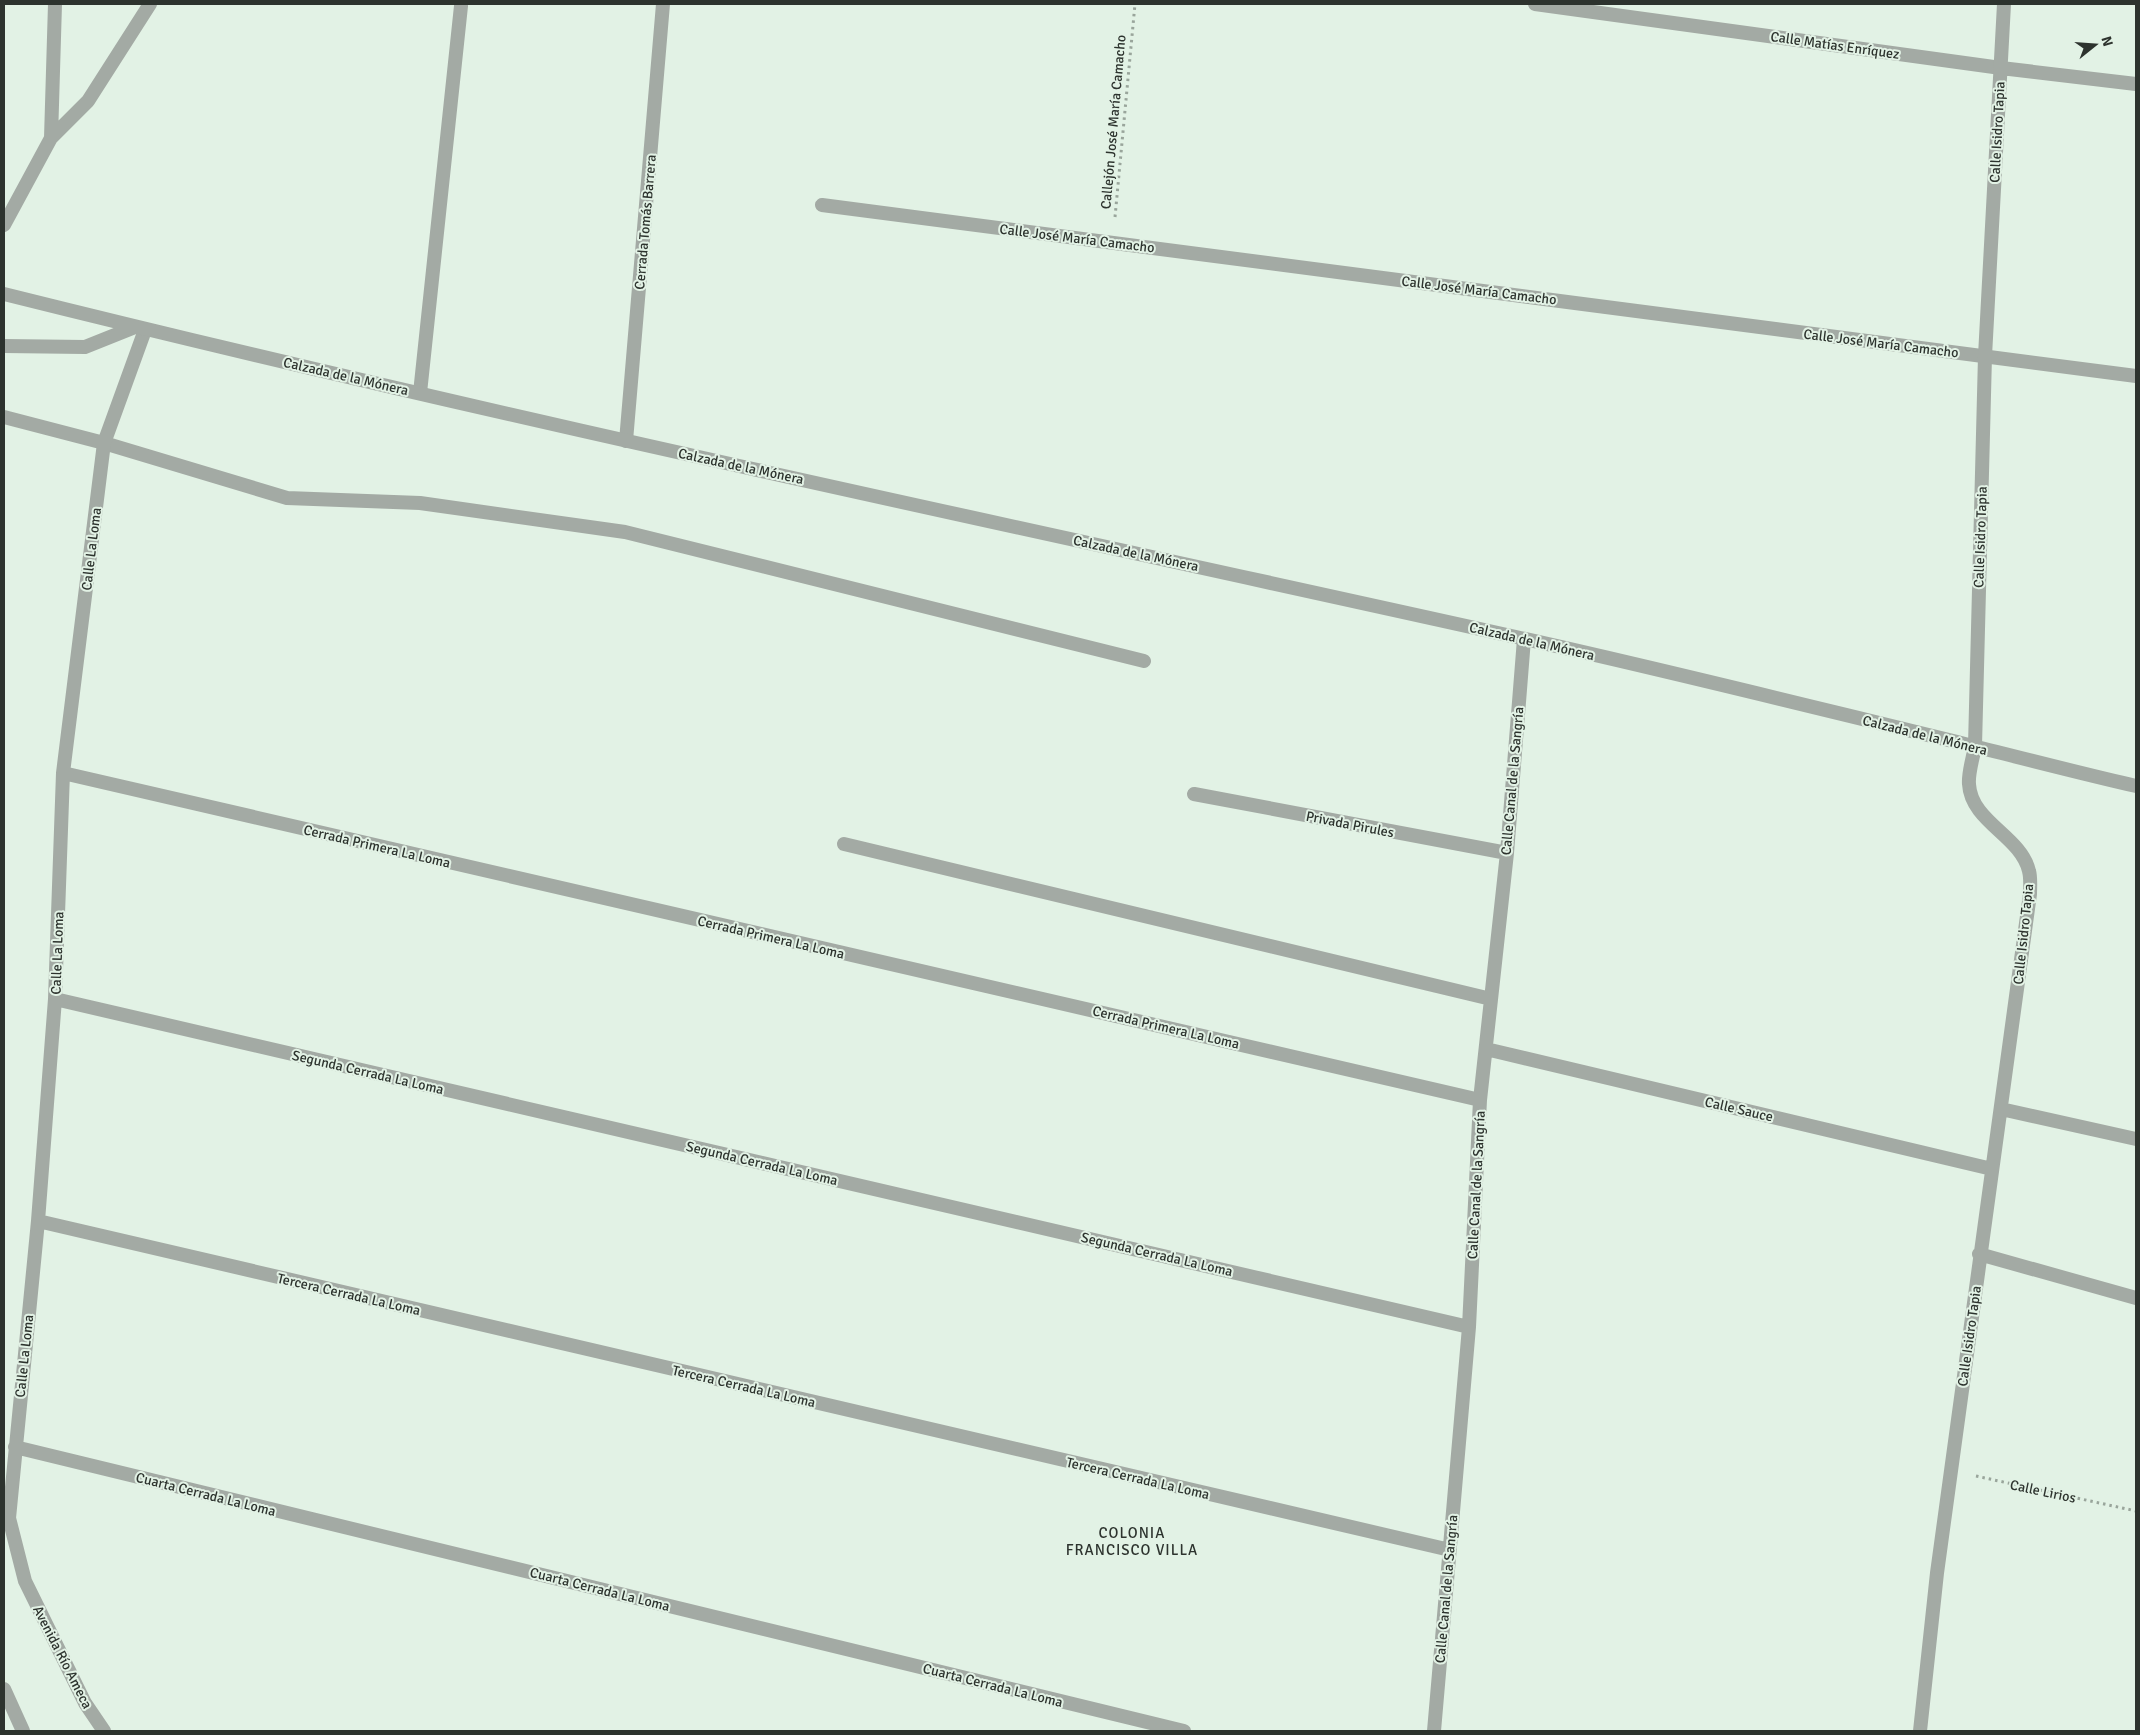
<svg xmlns="http://www.w3.org/2000/svg" width="2140" height="1735" font-family="Signika,sans-serif">
<style>
.lines{fill:none;stroke-linecap:round;stroke-linejoin:round}
.path{stroke:#99a59b;stroke-width:3;stroke-dasharray:2.5 4;stroke-linecap:butt}
.service{stroke:#a3aaa4;stroke-width:14}
.minor{stroke:#a3aaa4;stroke-width:14}
.tertiary{stroke:#a3aaa4;stroke-width:14}
.labels{text-anchor:middle;stroke-width:4;stroke-linejoin:round;paint-order:stroke}
.street-label{font-size:14px;fill:#2d332e;stroke:#e2f2e5}
.neighbourhood-label{font-size:15px;letter-spacing:1px;fill:#2d332e;stroke:#e2f2e5}
</style>
<rect width="100%" height="100%" fill="#e2f2e5"/>
<g class="lines">
<path class="path" d="M1115,217L1135,4
M1976,1476L2136,1511"/>
<path class="service" d="M104,443L287,498L420,503L625,532L1144,661"/>
<path class="minor" d="M1535,4L2001,68
M51,138L55,4
M822,205L2136,376
M4,225L51,138L88,101L150,4
M420,393L461,6
M4,417L104,443
M626,441L663,4
M63,773L1480,1100
M1194,794L1507,853
M844,844L1491,999
M55,999L1469,1327
M1486,1049L1992,1169
M2001,1109L2136,1139
M38,1221L1450,1550
M1979,1254L2136,1298
M15,1447L1184,1731
M4,1689L23,1731
M104,1731L85,1703L25,1581L9,1518L38,1221L55,999L63,773L104,443L145,330
M1434,1731L1469,1327L1480,1100L1507,853L1524,639
M1920,1731L1937,1573L2030,894C2030,887 2031,878 2029,871C2021,836 1971,822 1969,784C1968,773 1973,758 1975,746"/>
<path class="tertiary" d="M2001,68L2136,84
M4,294C505,419 1011,525 1516,637C1666,670 1816,708 1965,744C2022,758 2079,773 2136,786
M4,346L85,347L135,327
M1975,746L1985,356L2004,4"/>
</g>
<g class="labels">
<g class="street-label">
<text transform="translate(1835 45) rotate(8)" y="5">Calle Matías Enríquez</text>
<text transform="translate(1113 122) rotate(-85)" y="5">Callejón José María Camacho</text>
<text transform="translate(1997 132) rotate(-87)" y="5">Calle Isidro Tapia</text>
<text transform="translate(645 222) rotate(-85)" y="5">Cerrada Tomás Barrera</text>
<text transform="translate(1077 238) rotate(7)" y="5">Calle José María Camacho</text>
<text transform="translate(1479 290) rotate(7)" y="5">Calle José María Camacho</text>
<text transform="translate(1881 343) rotate(7)" y="5">Calle José María Camacho</text>
<text transform="translate(346 376) rotate(13)" y="5">Calzada de la Mónera</text>
<text transform="translate(741 466) rotate(12)" y="5">Calzada de la Mónera</text>
<text transform="translate(1980 537) rotate(-88)" y="5">Calle Isidro Tapia</text>
<text transform="translate(91 549) rotate(-83)" y="5">Calle La Loma</text>
<text transform="translate(1136 553) rotate(12)" y="5">Calzada de la Mónera</text>
<text transform="translate(1532 641) rotate(13)" y="5">Calzada de la Mónera</text>
<text transform="translate(1925 735) rotate(14)" y="5">Calzada de la Mónera</text>
<text transform="translate(1512 781) rotate(-85)" y="5">Calle Canal de la Sangría</text>
<text transform="translate(1350 824) rotate(11)" y="5">Privada Pirules</text>
<text transform="translate(377 846) rotate(13)" y="5">Cerrada Primera La Loma</text>
<text transform="translate(2023 934) rotate(-84)" y="5">Calle Isidro Tapia</text>
<text transform="translate(771 937) rotate(13)" y="5">Cerrada Primera La Loma</text>
<text transform="translate(57 953) rotate(-88)" y="5">Calle La Loma</text>
<text transform="translate(1166 1027) rotate(13)" y="5">Cerrada Primera La Loma</text>
<text transform="translate(368 1072) rotate(13)" y="5">Segunda Cerrada La Loma</text>
<text transform="translate(1739 1109) rotate(13)" y="5">Calle Sauce</text>
<text transform="translate(762 1163) rotate(13)" y="5">Segunda Cerrada La Loma</text>
<text transform="translate(1476 1185) rotate(-87)" y="5">Calle Canal de la Sangría</text>
<text transform="translate(1157 1254) rotate(13)" y="5">Segunda Cerrada La Loma</text>
<text transform="translate(349 1294) rotate(13)" y="5">Tercera Cerrada La Loma</text>
<text transform="translate(1969 1336) rotate(-82)" y="5">Calle Isidro Tapia</text>
<text transform="translate(24 1356) rotate(-84)" y="5">Calle La Loma</text>
<text transform="translate(744 1386) rotate(13)" y="5">Tercera Cerrada La Loma</text>
<text transform="translate(1138 1478) rotate(13)" y="5">Tercera Cerrada La Loma</text>
<text transform="translate(2043 1491) rotate(12)" y="5">Calle Lirios</text>
<text transform="translate(206 1494) rotate(14)" y="5">Cuarta Cerrada La Loma</text>
<text transform="translate(600 1589) rotate(14)" y="5">Cuarta Cerrada La Loma</text>
<text transform="translate(1446 1589) rotate(-85)" y="5">Calle Canal de la Sangría</text>
<text transform="translate(63 1657) rotate(63)" y="5">Avenida Río Ameca</text>
<text transform="translate(993 1685) rotate(14)" y="5">Cuarta Cerrada La Loma</text>
</g>
<g class="neighbourhood-label">
<text x="1132" y="1538">COLONIA<tspan x="1132" dy="17">FRANCISCO VILLA</tspan></text>
</g>
</g>
<rect width="2140" height="1735" fill="none" stroke="#2d332e" stroke-width="10"/>
<g transform="translate(2095 45) rotate(73)" stroke="#e2f2e5" stroke-width="4" paint-order="stroke">
<path d="M0-4L9 19L0 12L-9 19Z" fill="#2d332e"/>
<text y="-8" font-size="14" font-weight="bold" text-anchor="middle" fill="#2d332e">N</text>
</g>
</svg>
